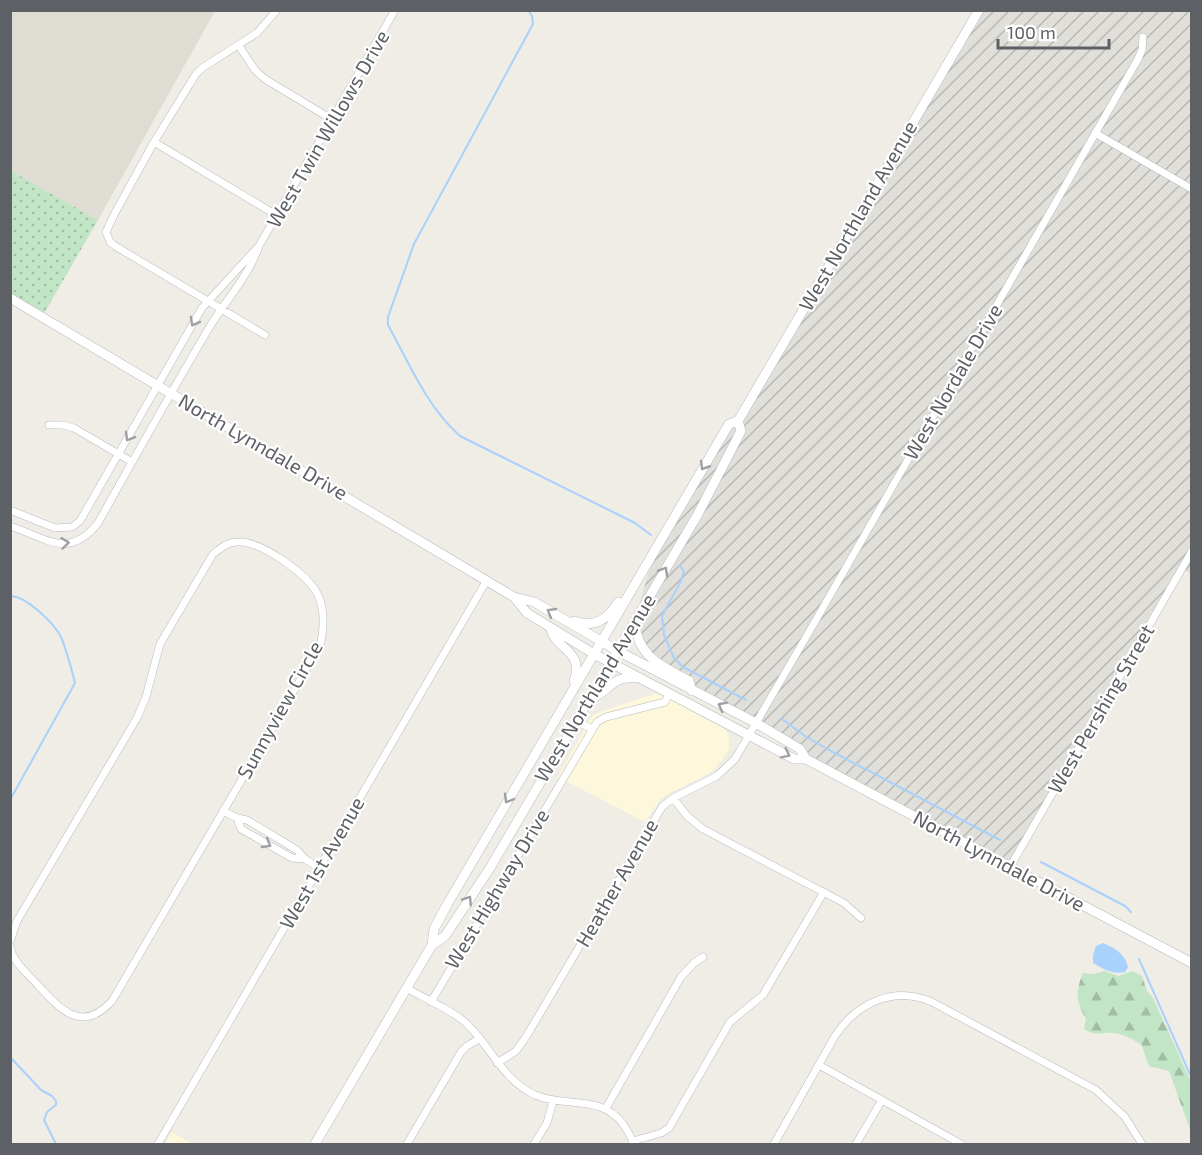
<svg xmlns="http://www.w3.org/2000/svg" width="1202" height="1155" font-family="'Exo 2',sans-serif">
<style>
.commercial{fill:#fdf7dc}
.industrial{fill:url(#industrial-furrows)}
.education{fill:#dedcd3}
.forest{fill:url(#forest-firs)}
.park{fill:url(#park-dots)}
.water{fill:#a8d1fc}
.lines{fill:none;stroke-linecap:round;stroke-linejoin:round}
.stream{stroke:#a8d1fc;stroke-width:2}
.minor-casing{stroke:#b7babe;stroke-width:8}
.secondary-casing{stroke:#b8bbc0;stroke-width:10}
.minor{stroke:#fff;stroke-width:7}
.secondary{stroke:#fff;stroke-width:9}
.oneway{stroke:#9ea0a3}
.labels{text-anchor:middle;stroke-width:4.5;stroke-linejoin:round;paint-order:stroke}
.street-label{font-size:20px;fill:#5d6065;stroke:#fff}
</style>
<defs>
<pattern id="industrial-furrows" width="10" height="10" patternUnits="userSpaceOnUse" patternTransform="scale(1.5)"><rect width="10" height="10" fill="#e0dfd9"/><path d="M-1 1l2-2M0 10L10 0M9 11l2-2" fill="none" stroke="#b9b8b4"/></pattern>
<pattern id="forest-firs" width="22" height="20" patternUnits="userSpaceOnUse" patternTransform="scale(1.5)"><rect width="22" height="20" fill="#c2e5c5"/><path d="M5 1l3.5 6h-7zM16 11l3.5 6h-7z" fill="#a1bda4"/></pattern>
<pattern id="park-dots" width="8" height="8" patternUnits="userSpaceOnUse" patternTransform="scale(1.5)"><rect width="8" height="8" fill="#c2e5c5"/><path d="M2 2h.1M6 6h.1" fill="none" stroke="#a1bda4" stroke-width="1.8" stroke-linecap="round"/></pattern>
</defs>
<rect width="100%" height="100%" fill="#efede5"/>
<path class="commercial" d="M659,692L720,724L725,729L729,737V750L720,763L710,773L670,793L660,800L645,822L558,777L591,717L597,713Z
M172,1132L192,1144H165Z"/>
<path class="industrial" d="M979,11H1191V574L1182,568L1010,867L806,759L800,749L692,691L648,654L635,619L654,553L729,424L738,421Z"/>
<path class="education" d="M11,11H215L98,220L11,171Z"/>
<path class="forest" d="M1105,971L1118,976L1132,971L1142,976L1147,991L1153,998L1191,1082V1132L1169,1071L1149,1066L1141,1044C1133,1040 1122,1033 1113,1033C1099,1032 1097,1037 1084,1029L1086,1019C1076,1001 1075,993 1083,973L1094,974Z"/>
<path class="park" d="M11,171L98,220L42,317L11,298Z"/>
<path class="water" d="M1103,943C1115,948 1125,954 1128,967L1125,972C1114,975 1103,969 1093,963V955L1096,946Z"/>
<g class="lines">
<path class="stream" d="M528,10L532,16L533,24L414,244L388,317V325C409,363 427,407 460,436L635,523L651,535
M680,565L684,572L681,581L662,616L664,635L674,658L683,667L746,700
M10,596C26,596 54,623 61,637C67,651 71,668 75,683L10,800
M782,719L805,736L831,751L1000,840
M1041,862L1125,906L1131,912
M1139,959L1192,1079
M10,1057L41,1090L52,1096L56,1101V1105L47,1112L44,1120L56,1144"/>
<g class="minor-casing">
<path id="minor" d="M239,46L255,70L265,79L333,120
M1095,133L1192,189
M154,142L278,216
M265,335L115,246L110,242L106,232L115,213L154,142L196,74L202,68L257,33L277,10
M49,425H63L74,428L132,462
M10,510L55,528L72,527L80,521L202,308L257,248
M10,526C46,538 69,560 98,523C135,457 171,392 209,328C225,301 249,276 259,246L395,10
M576,721L592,729
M673,798L687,816L703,829L844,903L861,918
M223,811L237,818L247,820L297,850L305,859L319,868
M237,818L241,829L292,858L305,859
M1010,867L1192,551
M10,941L17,921L137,718L146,697L160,644L213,554C221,548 227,542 238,542C261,541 308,574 318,595C325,611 324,629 320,646L112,1001C81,1035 59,1008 36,983C26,972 12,961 10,946
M406,988C424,998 456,1012 469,1026C492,1049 503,1080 535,1095C565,1108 601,1094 623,1124C627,1130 632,1137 633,1144
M431,1002L597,722L606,717L665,702L669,694
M497,1063L516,1051L526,1037L662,807L673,798L717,776L735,759L809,632L1138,59L1142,50L1143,37
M819,1065L961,1144
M606,1108L681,977L694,963L703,957
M633,1141L661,1133L669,1128L730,1022L763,995L824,892
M158,1144L487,580
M407,1144L461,1052L467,1046L479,1039
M534,1144L547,1123L553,1101
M774,1144L835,1036C857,1003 894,985 932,1002L1096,1090L1125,1117L1142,1144
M856,1144L882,1100"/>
</g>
<g class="secondary-casing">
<path id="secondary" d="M10,298L514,597L534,602L618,651L756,723L800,749L806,759
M514,597L527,613L594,654L794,759H806L1192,963
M574,621C595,629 608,619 618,602
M635,622C637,657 662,666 689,681L692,691
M550,627C556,651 585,650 574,681
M590,699C609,692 613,675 635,678
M432,945L445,936L490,868L698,514L741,431L738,421L979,10
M315,1144L432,945L434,929L448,903L729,424L738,421"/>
</g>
<use href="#minor" class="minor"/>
<use href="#secondary" class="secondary"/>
</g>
<defs><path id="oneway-chevron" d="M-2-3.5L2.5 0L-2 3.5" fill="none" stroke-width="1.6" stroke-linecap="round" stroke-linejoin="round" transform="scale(1.5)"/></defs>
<g class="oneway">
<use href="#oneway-chevron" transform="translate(194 322) rotate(119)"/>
<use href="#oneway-chevron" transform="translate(129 437) rotate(120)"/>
<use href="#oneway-chevron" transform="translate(704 466) rotate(121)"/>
<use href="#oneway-chevron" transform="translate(65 543) rotate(-6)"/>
<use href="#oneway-chevron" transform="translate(664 571) rotate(-60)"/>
<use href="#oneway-chevron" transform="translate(551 612) rotate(-150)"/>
<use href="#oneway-chevron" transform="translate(722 706) rotate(-153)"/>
<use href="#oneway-chevron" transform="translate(786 754) rotate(26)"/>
<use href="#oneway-chevron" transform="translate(508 799) rotate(120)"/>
<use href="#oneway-chevron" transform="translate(267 844) rotate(30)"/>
<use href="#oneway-chevron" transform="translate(468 900) rotate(-57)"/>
</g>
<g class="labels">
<g class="street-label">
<text transform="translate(328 129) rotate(-60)" y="7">West Twin Willows Drive</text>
<text transform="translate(858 216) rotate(-60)" y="7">West Northland Avenue</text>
<text transform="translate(953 382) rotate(-60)" y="7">West Nordale Drive</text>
<text transform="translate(263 447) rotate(30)" y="7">North Lynndale Drive</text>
<text transform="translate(595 688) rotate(-59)" y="7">West Northland Avenue</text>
<text transform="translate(1101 709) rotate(-60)" y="7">West Pershing Street</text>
<text transform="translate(280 710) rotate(-61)" y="7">Sunnyview Circle</text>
<text transform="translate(999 861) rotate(28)" y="7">North Lynndale Drive</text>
<text transform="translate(322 863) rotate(-60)" y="7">West 1st Avenue</text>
<text transform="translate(617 883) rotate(-60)" y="7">Heather Avenue</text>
<text transform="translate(497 889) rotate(-59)" y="7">West Highway Drive</text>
</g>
</g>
<rect width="1202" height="1155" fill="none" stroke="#5d6065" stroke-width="24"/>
<path d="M998 39v9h111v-9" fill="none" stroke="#5d6065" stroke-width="3"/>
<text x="1007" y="39" font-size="18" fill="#5d6065" stroke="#ffffff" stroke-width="4.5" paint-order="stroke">100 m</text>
</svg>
